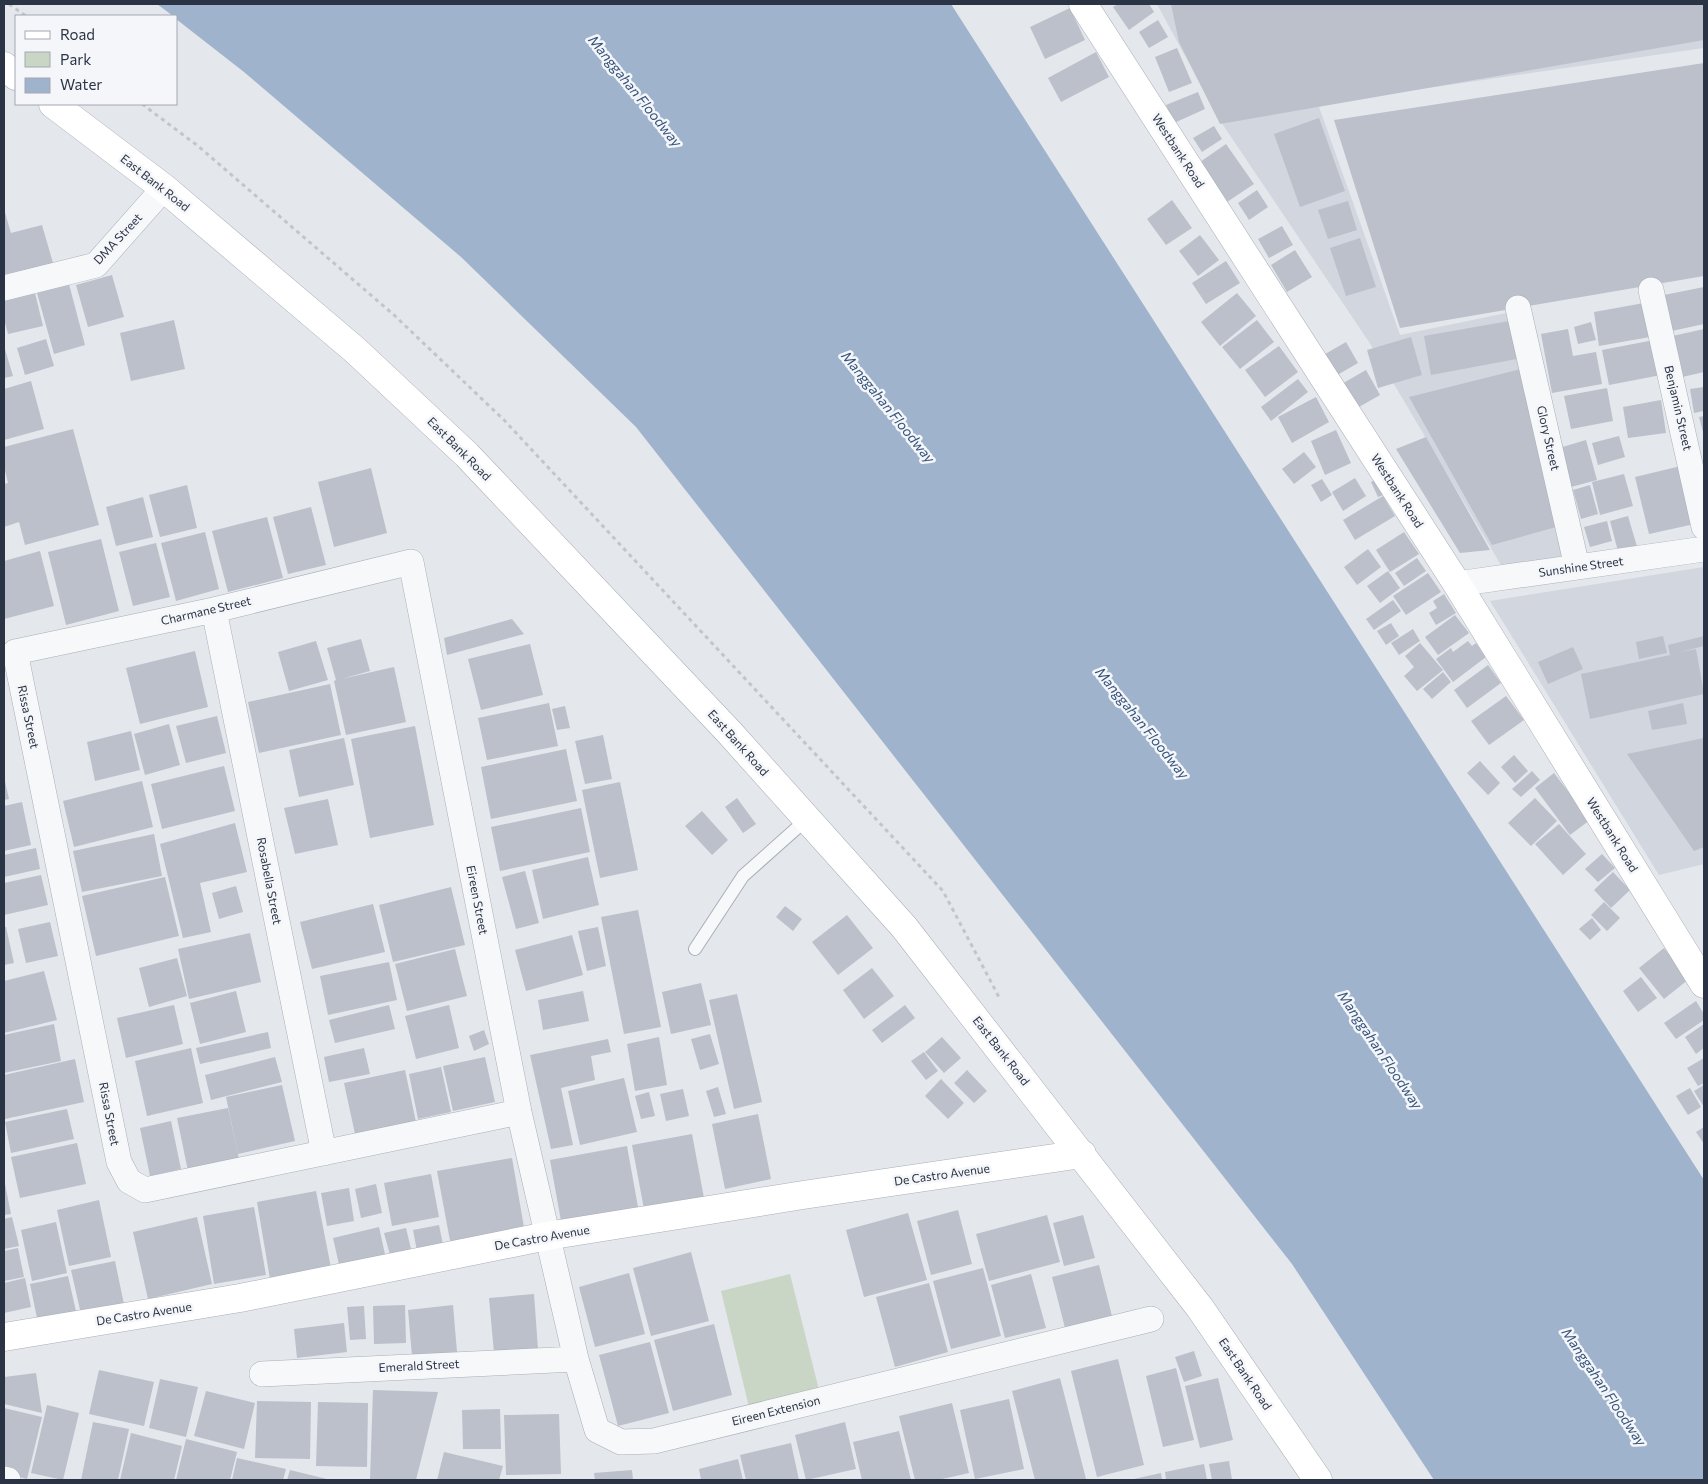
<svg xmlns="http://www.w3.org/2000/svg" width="1708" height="1484" font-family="Commissioner,sans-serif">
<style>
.built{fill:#d2d6de}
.green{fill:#c9d6c5}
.water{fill:#9fb4cc}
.building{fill:#bbc0ca}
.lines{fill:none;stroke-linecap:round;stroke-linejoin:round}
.lane-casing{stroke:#a9aeb7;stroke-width:14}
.street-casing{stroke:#a9aeb7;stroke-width:26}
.secondary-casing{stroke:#a9aeb7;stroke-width:29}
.path{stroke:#c2c5cb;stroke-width:3;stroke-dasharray:4 4;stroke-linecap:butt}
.lane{stroke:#f7f8fa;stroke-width:12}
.street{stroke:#f7f8fa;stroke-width:25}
.secondary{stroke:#fff;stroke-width:28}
.labels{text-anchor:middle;stroke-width:5;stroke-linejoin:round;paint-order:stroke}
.street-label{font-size:12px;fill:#2b3445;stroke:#f4f6f9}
.water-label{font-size:14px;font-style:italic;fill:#34527a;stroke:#f4f6f9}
</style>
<rect width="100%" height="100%" fill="#e4e7ec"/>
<path class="built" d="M1157,4H1704V48L1318,104L1400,335L1516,311L1572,560L1501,565L1369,342L1219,119Z
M1704,567V864L1659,875L1490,601Z"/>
<path class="green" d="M790,1274L819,1390L749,1407L721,1291Z"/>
<path class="water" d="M157,4H951L1704,1180V1480H1434L1292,1264L636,427L461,257L244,72L176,19V16H173Z"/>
<path class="building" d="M1118,4H1149L1154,12L1129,30L1113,7Z
M1171,4H1704V40L1220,124L1179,42Z
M1070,8L1085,40L1045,59L1030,27Z
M1158,20L1168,37L1149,48L1139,32Z
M1177,48L1192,83L1169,92L1155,57Z
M1096,52L1109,77L1061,102L1048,78Z
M1704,63V276L1400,328L1334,120Z
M1198,92L1205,109L1174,123L1166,105Z
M1319,118L1345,191L1300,207L1274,134Z
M1214,126L1222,139L1202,152L1193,138Z
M1226,144L1254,184L1227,202L1200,162Z
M1257,190L1268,207L1249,220L1238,203Z
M1172,200L1192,228L1166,245L1147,219Z
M1348,201L1357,230L1328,239L1318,210Z
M4,209L11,233L42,225L53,263L4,276Z
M1282,226L1293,245L1269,258L1258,239Z
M1200,235L1219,260L1198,276L1179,251Z
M1360,238L1376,287L1346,296L1330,248Z
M1295,250L1312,277L1287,292L1271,265Z
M1226,261L1240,283L1206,304L1192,283Z
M112,275L124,317L88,327L76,285Z
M69,284L85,345L54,354L37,293Z
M1704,287V324L1667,332L1659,296Z
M35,293L43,326L8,334L4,319V300Z
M1237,293L1256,316L1220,346L1201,322Z
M1644,303L1650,337L1599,346L1594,312Z
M174,320L185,369L131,381L120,333Z
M1257,320L1274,342L1240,369L1222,347Z
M1515,320L1522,358L1431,375L1424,336Z
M1591,322L1596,340L1578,344L1574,327Z
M1568,329L1573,356L1596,352L1602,384L1552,393L1541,334Z
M1704,329V372L1678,378L1668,337Z
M1411,337L1422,375L1378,388L1367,350Z
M46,339L54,366L25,375L17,348Z
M1654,340L1661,375L1609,385L1602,350Z
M1346,342L1358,363L1332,378L1320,357Z
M4,346L13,376L4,378Z
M1279,346L1298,372L1265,397L1245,370Z
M1529,367L1563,525L1492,545L1409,397Z
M1366,370L1380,395L1352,411L1338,386Z
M1298,379L1308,392L1271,421L1261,407Z
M31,381L44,429L4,440V389Z
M1704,387V411L1694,413L1690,389Z
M1607,388L1613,421L1571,429L1564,396Z
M1316,397L1329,422L1292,443L1278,417Z
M1661,400L1666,433L1628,438L1623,407Z
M1704,416V436L1699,417Z
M73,429L99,525L25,545L19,522L4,527V484L8,483L4,466V447Z
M1336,430L1351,463L1325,475L1311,441Z
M1619,436L1625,457L1598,465L1592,443Z
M1426,437L1490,550L1460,553L1396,449Z
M1586,440L1597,480L1571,487L1559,448Z
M1304,452L1316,467L1294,484L1282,469Z
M1685,465L1699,523L1649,534L1635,477Z
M371,468L387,533L334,547L318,482Z
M1624,474L1633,506L1600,515L1592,482Z
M1381,477L1388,493L1378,497L1371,482Z
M1355,478L1366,496L1343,511L1332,492Z
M1322,479L1332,495L1321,502L1311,485Z
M187,485L197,528L160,537L149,495Z
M1590,485L1598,514L1581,519L1573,490Z
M1383,496L1395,516L1355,540L1343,520Z
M143,497L153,537L116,546L106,507Z
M311,507L326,565L288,574L273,517Z
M1628,516L1638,550L1619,555L1610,521Z
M267,517L283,578L228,592L212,531Z
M1607,521L1612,541L1590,547L1584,527Z
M205,532L219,589L176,601L161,543Z
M1404,532L1419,554L1390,572L1376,550Z
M101,539L119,611L66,625L48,552Z
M156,543L170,597L133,606L119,552Z
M1368,549L1381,567L1357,585L1344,567Z
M40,551L54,606L4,619V561Z
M1417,558L1426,571L1404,586L1395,573Z
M1388,571L1400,588L1380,603L1367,586Z
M1428,573L1441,592L1406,615L1393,596Z
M1444,594L1456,613L1436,625L1429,613L1437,608L1433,601Z
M1393,600L1401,611L1374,630L1366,619Z
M1455,615L1469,633L1438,655L1425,637Z
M512,619L524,634L447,655L444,638Z
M1391,623L1399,636L1386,645L1377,631Z
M1413,629L1420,641L1399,655L1391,643Z
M1663,636L1667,653L1639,659L1636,642Z
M1704,636V646L1680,652L1696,649L1704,694L1590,719L1581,674L1670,655L1668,645Z
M361,639L370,671L341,679L394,667L406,722L346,735L334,681L336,680L327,648Z
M316,641L328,680L289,691L278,652Z
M1468,641L1472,646L1476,643L1486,657L1453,682L1436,659L1451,648L1453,652Z
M1420,643L1443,670L1417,691L1404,676L1414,667L1405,656Z
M530,644L543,695L481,710L468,659Z
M1573,647L1583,669L1548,684L1538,662Z
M195,651L208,707L140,724L126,668Z
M1488,665L1501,683L1467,708L1454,690Z
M1443,672L1451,682L1432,699L1423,689Z
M330,684L341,735L259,753L248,702Z
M1506,696L1524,720L1489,745L1471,721Z
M549,703L558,746L487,760L478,718Z
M1683,703L1687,724L1652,730L1648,711Z
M565,706L570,728L557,730L552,709Z
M217,716L226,753L186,763L176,726Z
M169,724L180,765L145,775L134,734Z
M415,726L434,825L370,838L351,739Z
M131,731L140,770L95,781L87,742Z
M603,735L612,779L585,784L575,741Z
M344,738L354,785L299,797L289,750Z
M1704,738V847L1694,851L1627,754Z
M566,749L577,801L491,819L481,767Z
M1514,755L1528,771L1515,783L1501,767Z
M1480,761L1500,783L1488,795L1467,773Z
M224,766L235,811L162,829L151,784Z
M1532,771L1540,780L1521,797L1512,789Z
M1554,773L1590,820L1570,835L1535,788Z
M4,777L9,799L4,800Z
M142,781L153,827L74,847L63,801Z
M620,782L638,870L600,878L582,790Z
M737,798L756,824L743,833L725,807Z
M1535,798L1557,821L1531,846L1508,823Z
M328,799L338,845L295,854L284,808Z
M22,802L31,845L4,851V806Z
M581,808L590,852L500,871L491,827Z
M702,811L728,840L712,855L685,826Z
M235,823L247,872L200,883L211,932L183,938L160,844Z
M1559,824L1586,854L1563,875L1535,844Z
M154,834L162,876L82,892L73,851Z
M36,848L40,869L4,877V855Z
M1602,854L1615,868L1598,882L1585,869Z
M588,857L599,905L543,919L532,870Z
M525,871L539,923L516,929L502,877Z
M1613,872L1630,890L1611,908L1594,890Z
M41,875L48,905L4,915V883Z
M165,877L179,936L96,956L82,896Z
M236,886L243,912L219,919L212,893Z
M451,887L465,945L393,962L379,905Z
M1604,902L1620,918L1607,931L1591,915Z
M373,904L385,952L312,969L300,922Z
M785,906L802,919L793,931L776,917Z
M638,910L661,1027L624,1034L601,917Z
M847,915L873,948L838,975L812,942Z
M1592,918L1601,930L1590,940L1579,929Z
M50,922L58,956L26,963L18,929Z
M4,927H6L14,963L4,965Z
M598,927L606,966L587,971L578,931Z
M250,933L261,982L189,999L178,949Z
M572,935L583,975L526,991L515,950Z
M1664,948L1689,979L1664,999L1639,968Z
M455,949L467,996L407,1011L395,964Z
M177,958L187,996L149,1007L139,968Z
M389,962L397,1000L328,1015L320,976Z
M872,968L894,996L864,1019L843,990Z
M44,971L57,1020L4,1033V981Z
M1641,977L1657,998L1638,1012L1623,991Z
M701,983L711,1025L671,1034L662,992Z
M236,991L246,1032L200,1044L190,1003Z
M583,991L589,1021L543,1030L538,1000Z
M737,994L762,1102L734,1109L709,1000Z
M1696,1001L1704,1014V1020L1676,1039L1664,1023Z
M174,1005L183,1044L126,1058L117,1018Z
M389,1005L395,1029L335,1043L329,1020Z
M449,1005L459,1048L416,1059L405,1016Z
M905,1005L915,1018L882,1043L872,1030Z
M54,1024L61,1061L4,1073V1035Z
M1704,1024V1048L1696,1054L1685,1037Z
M484,1030L489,1044L474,1051L469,1036Z
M268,1032L271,1048L200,1064L196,1048Z
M710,1034L719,1064L700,1070L691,1039Z
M659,1037L667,1085L635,1091L627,1044Z
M942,1037L961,1058L944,1073L925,1052Z
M608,1039L611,1052L591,1056L595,1080L561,1088L573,1145L551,1149L530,1055Z
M191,1048L203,1103L147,1116L135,1061Z
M364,1048L370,1074L329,1082L324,1057Z
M924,1052L938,1071L926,1080L911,1061Z
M275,1057L282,1082L211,1100L205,1075Z
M485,1057L495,1102L453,1111L443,1066Z
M1704,1058V1083L1698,1086L1687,1068Z
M75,1059L84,1102L5,1119L4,1112V1075Z
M441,1067L451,1112L418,1119L409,1074Z
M405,1070L416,1122L355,1134L344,1083Z
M967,1070L987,1091L974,1103L954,1083Z
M624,1078L637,1132L580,1145L568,1091Z
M941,1079L964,1103L948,1119L925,1096Z
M282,1085L295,1141L238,1154L226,1097Z
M1704,1085V1107L1694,1091Z
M718,1087L726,1114L714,1117L706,1091Z
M1690,1088L1701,1107L1688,1115L1676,1096Z
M683,1089L689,1116L666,1121L660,1094Z
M649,1092L655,1116L641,1119L635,1096Z
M228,1108L239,1159L188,1171L177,1118Z
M67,1109L74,1139L11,1153L5,1122Z
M758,1114L771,1179L725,1189L712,1124Z
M171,1121L181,1169L150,1176L140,1128Z
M1704,1127V1144L1696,1132Z
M692,1134L704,1198L644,1209L632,1145Z
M77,1143L86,1184L20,1198L11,1157Z
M627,1146L638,1207L561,1221L550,1160Z
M512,1158L525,1233L451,1246L437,1171Z
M431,1174L439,1217L392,1226L384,1183Z
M5,1184L11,1214L4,1215V1185Z
M376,1184L382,1213L361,1218L355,1189Z
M349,1188L354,1221L327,1226L321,1193Z
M316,1191L331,1268L270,1279L257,1202Z
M99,1200L111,1257L69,1266L57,1210Z
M254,1207L266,1275L214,1284L203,1216Z
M958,1210L972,1264L931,1275L917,1221Z
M908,1213L927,1280L864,1297L846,1230Z
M1047,1215L1060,1262L989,1281L976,1234Z
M1083,1215L1095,1258L1064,1266L1053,1223Z
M12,1217L19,1246L4,1249V1219Z
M197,1217L212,1284L148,1299L133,1232Z
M56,1222L67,1273L32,1281L21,1230Z
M439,1225L443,1245L417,1251L413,1230Z
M379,1227L386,1259L340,1269L333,1238Z
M406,1228L411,1249L390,1255L384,1233Z
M18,1248L24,1277L4,1281V1251Z
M691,1252L709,1321L651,1336L633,1268Z
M115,1261L126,1314L83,1323L71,1270Z
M1099,1265L1112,1316L1065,1328L1052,1277Z
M983,1268L1001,1336L951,1349L933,1281Z
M629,1273L645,1334L595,1347L579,1287Z
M1031,1274L1046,1328L1005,1338L991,1285Z
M68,1276L78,1320L39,1328L30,1284Z
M25,1278L31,1307L4,1313V1283Z
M929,1283L948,1352L895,1367L876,1297Z
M534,1294L538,1349L494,1353L489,1298Z
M405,1305L406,1343L374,1344L373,1306Z
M453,1305L457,1352L412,1356L408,1310Z
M364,1306L366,1339L350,1340L347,1307Z
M344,1323L347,1352L297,1358L294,1329Z
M714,1324L732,1395L673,1411L654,1340Z
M650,1342L669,1413L618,1426L599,1355Z
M1194,1351L1202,1376L1184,1382L1175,1357Z
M1118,1359L1144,1465L1097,1477L1071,1371Z
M1176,1368L1194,1440L1163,1447L1146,1376Z
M99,1370L154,1382L144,1426L89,1414Z
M36,1373L42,1413L4,1404V1377Z
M1060,1378L1086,1479L1035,1480L1012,1391Z
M1218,1378L1233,1440L1200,1448L1185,1386Z
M160,1379L198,1387L186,1437L149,1428Z
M373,1390L438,1392L416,1480H370Z
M206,1391L255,1403L244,1449L194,1436Z
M1009,1399L1024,1469L975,1479L960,1410Z
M257,1401L311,1402L310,1459L255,1458Z
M318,1402L368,1403L367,1467L316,1466Z
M952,1403L969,1473L938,1480H915L899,1416Z
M47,1405L79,1413L63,1480L31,1473Z
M4,1408L42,1417L27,1479L4,1473Z
M500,1409L501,1449H463L462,1410Z
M559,1414L561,1474L506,1475L504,1415Z
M93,1422L129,1429L118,1480H81Z
M845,1422L856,1469L806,1480L795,1435Z
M899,1431L911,1480H862L853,1442Z
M131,1433L182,1446L174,1480H120Z
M186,1439L237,1452L230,1480H176Z
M791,1443L799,1480H746L740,1455Z
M444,1452L503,1466L499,1480H437Z
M237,1458L286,1469L283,1480H232Z
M738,1459L743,1480H701L699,1469Z
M1229,1461L1232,1480H1212L1209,1464Z
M1204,1464L1207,1480H1166L1165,1472Z
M290,1470L331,1480H287Z
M632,1470L633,1480H595L594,1473Z
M1161,1473L1162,1480H1134V1479Z"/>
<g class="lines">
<g class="lane-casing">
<path id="lane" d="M695,949L743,876L807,819"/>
</g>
<g class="street-casing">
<path id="street" d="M4,288L96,265L164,188
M1651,290L1704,527
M1518,308L1577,567
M1457,584L1704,549
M214,610L324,1153
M15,652L214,610L411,562L519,1112L576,1359L597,1430L621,1442L654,1441L1151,1319
M15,652L119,1162L129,1181L145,1190L519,1112
M262,1374L576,1359
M4,1479L8,1480"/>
</g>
<g class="secondary-casing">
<path id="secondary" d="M1083,4L1457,584L1704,984
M4,66L16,76
M53,104L164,188L355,350L467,455L729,732L904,927L1200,1308L1318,1480
M4,1337L240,1298L547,1236L803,1195L1082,1154"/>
</g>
<path class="path" d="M9,4L26,16
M142,104L198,146L394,315L504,420L943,891L1000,999"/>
<use href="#lane" class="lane"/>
<use href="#street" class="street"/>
<use href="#secondary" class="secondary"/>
</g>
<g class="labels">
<g class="street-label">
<text transform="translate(1178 151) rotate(57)" y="4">Westbank Road</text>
<text transform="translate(155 183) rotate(38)" y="4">East Bank Road</text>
<text transform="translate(118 239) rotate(-47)" y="4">DMA Street</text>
<text transform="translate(1678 408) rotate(77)" y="4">Benjamin Street</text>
<text transform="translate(1548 438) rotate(77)" y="4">Glory Street</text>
<text transform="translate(459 449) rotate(45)" y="4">East Bank Road</text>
<text transform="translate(1397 491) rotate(57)" y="4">Westbank Road</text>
<text transform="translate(1581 567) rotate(-8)" y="4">Sunshine Street</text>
<text transform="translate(206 611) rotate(-13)" y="4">Charmane Street</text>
<text transform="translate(28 717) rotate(78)" y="4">Rissa Street</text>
<text transform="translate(738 743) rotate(48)" y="4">East Bank Road</text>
<text transform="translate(1612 835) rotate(58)" y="4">Westbank Road</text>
<text transform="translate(269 881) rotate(79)" y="4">Rosabella Street</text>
<text transform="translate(477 900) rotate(79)" y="4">Eireen Street</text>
<text transform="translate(1001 1051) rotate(52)" y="4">East Bank Road</text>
<text transform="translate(109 1114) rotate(79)" y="4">Rissa Street</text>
<text transform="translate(942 1175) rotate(-8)" y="4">De Castro Avenue</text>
<text transform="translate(542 1238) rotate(-10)" y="4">De Castro Avenue</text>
<text transform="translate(144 1314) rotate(-9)" y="4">De Castro Avenue</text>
<text transform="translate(419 1366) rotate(-3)" y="4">Emerald Street</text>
<text transform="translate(1245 1374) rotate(56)" y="4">East Bank Road</text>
<text transform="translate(776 1411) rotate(-14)" y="4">Eireen Extension</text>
</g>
<g class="water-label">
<text transform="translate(635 91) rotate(51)" y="5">Manggahan Floodway</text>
<text transform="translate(888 407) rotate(51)" y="5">Manggahan Floodway</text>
<text transform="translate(1142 723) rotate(51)" y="5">Manggahan Floodway</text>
<text transform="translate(1380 1050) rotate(56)" y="5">Manggahan Floodway</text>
<text transform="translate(1604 1387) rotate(56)" y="5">Manggahan Floodway</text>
</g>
</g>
<rect width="1708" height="1484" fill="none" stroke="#2b3445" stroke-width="10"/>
<rect x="15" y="15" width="162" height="90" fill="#f4f6f9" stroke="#a4a8b1"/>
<rect x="25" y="31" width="25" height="8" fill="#ffffff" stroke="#a4a8b1"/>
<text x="60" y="40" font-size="15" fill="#2b3445">Road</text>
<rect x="25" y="52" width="25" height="15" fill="#c9d6c5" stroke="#a4a8b1"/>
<text x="60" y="65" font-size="15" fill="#2b3445">Park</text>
<rect x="25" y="78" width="25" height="15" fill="#9fb4cc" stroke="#a4a8b1"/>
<text x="60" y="90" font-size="15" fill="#2b3445">Water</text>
</svg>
